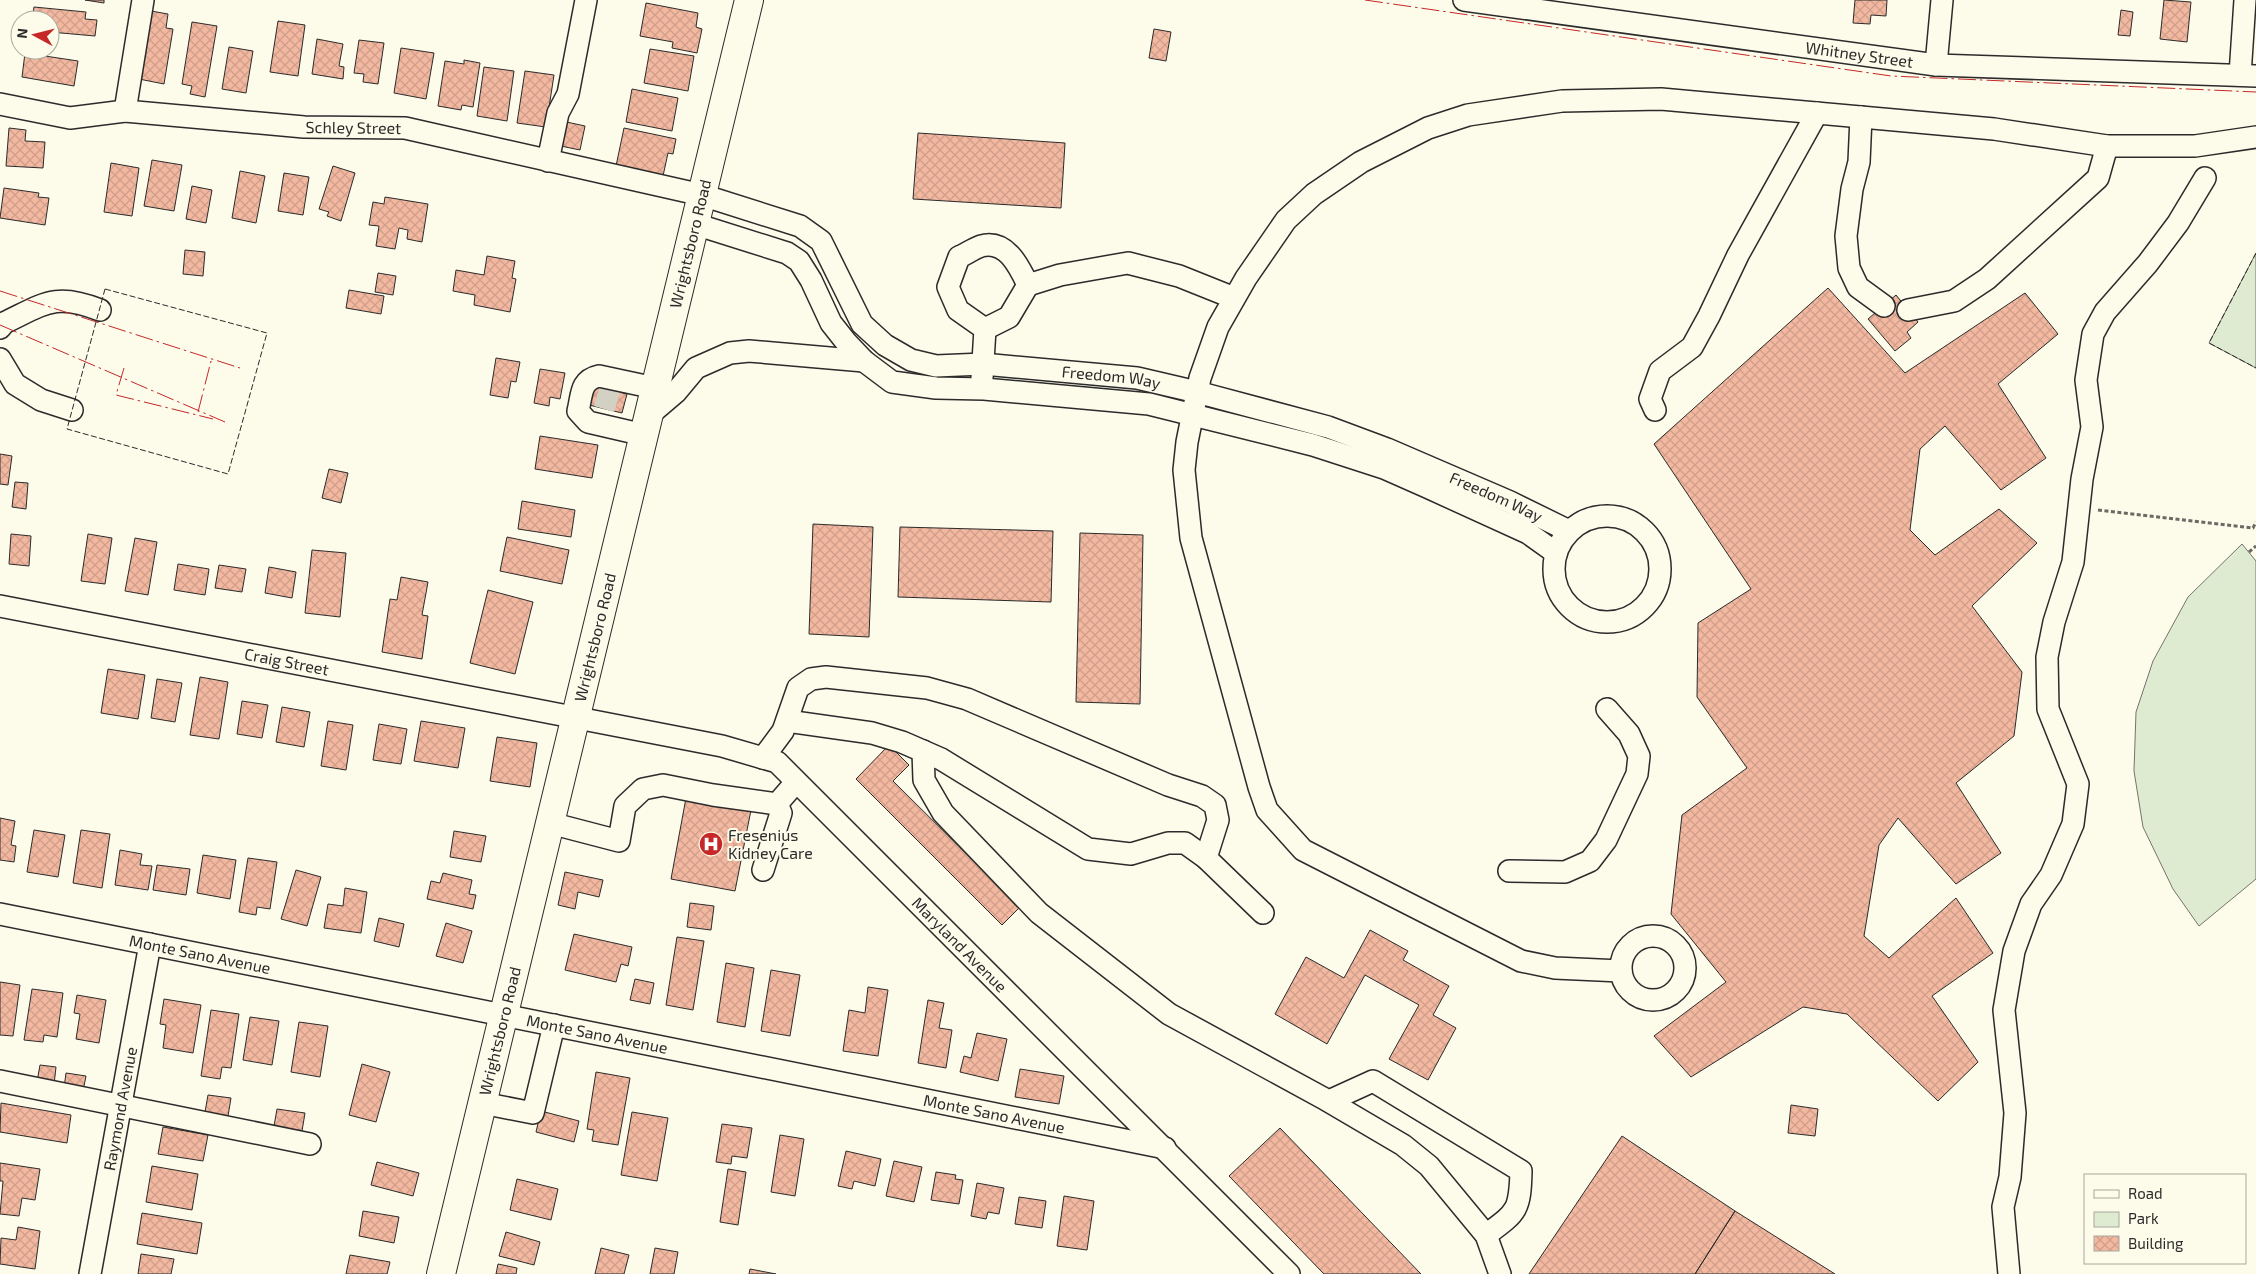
<svg xmlns="http://www.w3.org/2000/svg" width="2256" height="1274" font-family="'Exo 2',sans-serif">
<style>
.green{fill:#deebd1;stroke:#74746e}
.building{fill:url(#building-cross-hatch);stroke:#2b2b2b}
.lines{fill:none;stroke-linecap:round;stroke-linejoin:round}
.minor-tunnel{stroke:#d3d1c4;stroke-width:21;stroke-dasharray:21 11;stroke-linecap:butt}
.minor-casing{stroke:#2b2b2b;stroke-width:24}
.major-casing{stroke:#2b2b2b;stroke-width:30}
.path{stroke:#6a6964;stroke-width:3;stroke-dasharray:4 2.5;stroke-linecap:butt}
.minor{stroke:#fdfbea;stroke-width:21}
.major{stroke:#fdfbea;stroke-width:28}
.fence{stroke:#2b2b2b;stroke-width:1;stroke-dasharray:6 2.5;stroke-linecap:butt}
.power{stroke:#c62828;stroke-width:1;stroke-dasharray:18 4 2.5 4;stroke-linecap:butt}
.labels{text-anchor:middle;stroke-width:4;stroke-linejoin:round;paint-order:stroke}
.street-label{font-size:16px;fill:#2b2b2b;stroke:#fdfbea}
.poi-label{font-size:16px;fill:#2b2b2b;stroke:#fdfbea;text-anchor:start}
</style>
<defs>
<pattern id="building-cross-hatch" width="8" height="8" patternUnits="userSpaceOnUse" patternTransform="scale(1.25)"><rect width="8" height="8" fill="#f2b8a0"/><path d="M0 0l8 8M0 8l8-8" fill="none" stroke="#d09e8a"/></pattern>
</defs>
<rect width="100%" height="100%" fill="#fdfbea"/>
<path class="green" d="M2256,253V368L2209,343Z
M2242,544L2256,561V879L2199,926L2173,889L2143,827L2134,771L2136,712L2153,661L2188,597Z"/>
<path class="building" d="M85,0H104V3Z
M1855,0H1887L1886,16L1871,15L1870,24L1853,23Z
M2164,0L2191,2L2187,42L2160,39Z
M646,3L698,13L696,27L702,29L697,53L672,48L673,42L640,36Z
M34,7L86,12L85,19L97,20L95,36L50,32V20H32Z
M2121,10L2133,12L2130,36L2118,35Z
M151,11L168,14L166,28L173,29L164,84L139,79Z
M278,21L305,25L298,76L270,72Z
M192,22L217,26L205,97L190,94L192,86L182,84Z
M1154,29L1171,32L1166,61L1149,58Z
M317,39L343,44L339,66L344,67L343,79L312,74Z
M359,40L384,43L378,84L363,82L364,74L354,73Z
M229,47L253,51L246,93L222,89Z
M401,48L434,53L426,99L394,93Z
M650,49L694,56L688,91L644,83Z
M25,53L78,61L74,86L22,77Z
M464,60L480,63L473,107L462,105L461,110L438,106L445,61L464,64Z
M484,67L514,71L507,121L477,116Z
M525,71L554,75L546,127L517,123Z
M632,89L678,98L672,131L626,122Z
M562,121L585,126L580,150L556,145Z
M9,128L26,130L25,141L45,142L43,168L6,166Z
M624,128L676,139L673,154L668,153L663,176L616,166Z
M918,133L1065,143L1061,208L913,199Z
M152,160L182,165L174,211L144,206Z
M111,163L139,168L132,216L104,212Z
M333,166L355,173L341,221L327,216L329,212L319,209Z
M240,171L265,176L256,223L232,218Z
M284,173L309,177L303,215L278,211Z
M192,186L212,190L206,223L186,219Z
M4,188L39,193L38,197L49,198L45,225L0,218Z
M385,197L428,204L422,242L407,239L408,230L399,228L395,249L376,246L379,226L369,225L373,202L384,204Z
M185,250L205,252L203,276L183,274Z
M487,256L515,261L512,278L516,279L510,312L474,305L475,295L453,291L456,270L484,275Z
M378,273L396,276L393,295L375,292Z
M1828,288L1905,373L2025,293L2058,334L1998,384L2046,458L2001,490L1945,426L1920,449L1910,530L1935,555L1999,509L2037,543L1972,606L2022,672L2014,736L1956,783L2001,853L1956,884L1898,818L1879,845L1864,936L1889,958L1956,898L1993,953L1932,996L1978,1062L1938,1101L1847,1014L1803,1007L1691,1077L1654,1036L1726,982L1671,914L1682,815L1747,768L1697,697L1698,623L1751,589L1654,444Z
M349,290L384,296L381,314L346,308Z
M1896,295L1918,322L1907,332L1911,338L1895,351L1868,319Z
M496,358L520,362L516,382L511,381L508,398L490,395Z
M540,369L565,373L560,399L550,397L549,406L534,403Z
M589,384L627,394L622,413L585,404Z
M540,436L598,445L592,478L535,469Z
M0,454L12,456L8,485L0,484Z
M329,469L348,473L341,503L322,498Z
M15,482L28,483L26,509L12,507Z
M522,501L575,510L571,537L518,529Z
M813,524L873,527L869,637L809,634Z
M900,527L1053,531L1051,602L898,597Z
M1080,533L1143,535L1140,704L1076,702Z
M11,534L31,536L29,566L9,564Z
M88,534L112,538L105,584L81,581Z
M507,537L569,550L562,584L500,571Z
M135,538L157,542L148,595L125,591Z
M312,550L346,553L340,617L305,613Z
M178,564L209,569L205,595L174,590Z
M219,565L246,569L242,592L215,588Z
M269,567L296,572L292,598L265,593Z
M401,577L428,582L422,615L428,616L422,659L382,652L390,599L397,600Z
M488,590L533,602L515,674L470,663Z
M108,669L145,675L138,719L101,713Z
M200,677L228,682L219,739L190,735Z
M157,679L182,683L175,722L151,718Z
M242,701L268,705L262,738L237,734Z
M282,707L310,712L304,747L276,742Z
M328,721L353,725L346,770L321,766Z
M421,721L465,728L458,768L414,761Z
M379,724L407,729L401,764L373,760Z
M497,737L537,743L530,787L490,781Z
M889,745L909,765L893,781L1020,907L1002,925L856,779Z
M686,798L751,810L735,891L671,879Z
M0,818L15,821L11,845L16,846L14,862L0,860Z
M34,830L65,835L58,877L27,872Z
M81,830L110,834L102,888L73,883Z
M454,831L486,836L481,862L450,857Z
M120,850L142,854L140,865L152,866L148,890L115,885Z
M203,855L236,860L230,899L197,893Z
M248,858L277,862L270,909L257,907L256,915L239,912Z
M157,865L190,869L186,895L153,890Z
M296,870L321,877L307,926L281,919Z
M565,872L603,880L599,897L578,892L575,909L558,905Z
M443,873L472,880L469,894L476,895L473,909L427,899L431,881L440,883Z
M345,888L367,892L361,933L324,928L328,904L343,906Z
M690,903L714,906L711,930L687,927Z
M379,918L404,924L399,947L374,941Z
M446,923L472,931L463,963L436,956Z
M1370,930L1408,951L1403,960L1449,986L1433,1015L1456,1028L1428,1080L1389,1059L1419,1005L1365,975L1327,1044L1275,1014L1306,957L1344,978Z
M574,934L632,947L628,966L621,964L616,982L565,970Z
M677,937L704,941L693,1010L666,1005Z
M726,963L754,968L745,1027L717,1022Z
M771,970L800,975L790,1036L761,1031Z
M635,979L654,983L650,1004L630,1000Z
M0,982L20,985L13,1036L0,1035Z
M868,987L888,990L878,1056L843,1051L849,1010L865,1013Z
M32,989L63,993L57,1037L44,1035L43,1042L24,1040Z
M77,995L106,1000L99,1043L76,1039L80,1014L74,1013Z
M164,999L201,1005L193,1053L163,1048L166,1025L160,1024Z
M928,1000L944,1003L939,1028L952,1030L946,1068L918,1063Z
M211,1010L239,1014L231,1068L222,1067L220,1079L201,1076Z
M250,1017L279,1021L272,1065L243,1060Z
M299,1022L328,1026L320,1077L291,1072Z
M977,1033L1007,1039L998,1081L960,1072L964,1056L971,1058Z
M362,1064L390,1072L376,1122L349,1115Z
M40,1065L56,1067L54,1085L37,1082Z
M1020,1069L1064,1076L1059,1104L1015,1097Z
M596,1072L630,1078L618,1145L592,1141L594,1130L587,1129Z
M66,1073L86,1076L83,1091L64,1088Z
M208,1095L231,1098L228,1116L205,1112Z
M1,1103L71,1115L67,1143L0,1132Z
M1791,1105L1818,1109L1815,1136L1788,1133Z
M277,1109L305,1113L302,1131L274,1126Z
M541,1111L579,1121L574,1142L536,1132Z
M632,1112L668,1118L657,1181L621,1175Z
M722,1124L752,1128L747,1158L732,1156L731,1164L716,1162Z
M163,1127L208,1135L203,1161L158,1154Z
M1280,1128L1421,1274H1324L1229,1176Z
M780,1135L804,1139L795,1196L771,1192Z
M1622,1136L1735,1211L1695,1274H1529Z
M846,1151L881,1159L875,1186L854,1181L852,1189L838,1186Z
M894,1161L922,1167L914,1202L886,1196Z
M377,1162L419,1173L413,1196L371,1185Z
M0,1163L40,1169L35,1200L22,1198L19,1216L0,1214L3,1181H0Z
M152,1166L198,1174L192,1210L146,1202Z
M728,1169L746,1172L738,1225L720,1222Z
M936,1172L956,1175L955,1179L963,1180L959,1204L931,1200Z
M517,1179L558,1189L551,1220L510,1210Z
M977,1183L1004,1188L999,1214L988,1212L986,1219L971,1216Z
M1064,1196L1094,1201L1087,1250L1057,1246Z
M1019,1197L1046,1201L1042,1228L1015,1224Z
M363,1211L399,1217L394,1243L359,1236Z
M1735,1211L1835,1274H1695Z
M142,1213L202,1223L197,1254L137,1244Z
M18,1227L40,1231L35,1269L0,1264L1,1238L16,1240Z
M506,1232L540,1242L534,1265L499,1256Z
M601,1248L629,1255L624,1274H595Z
M655,1248L678,1252L674,1274H650Z
M141,1254L174,1259L171,1274H138Z
M350,1255L390,1262L387,1274H346Z
M498,1264L517,1268L516,1274H496Z
M750,1269L776,1274H749Z"/>
<g class="lines">
<path class="minor-tunnel" d="M604,409L610,389"/>
<g class="minor-casing">
<g id="minor">
<path id="s1" d="M1464,0L1936,65L2256,76"/>
<path d="M1936,65L1942,0"/>
<path d="M2240,75L2245,0"/>
<path id="s2" d="M0,104L70,118L125,111L304,127L405,128L702,195L800,226L821,241L862,324L885,345L911,360L936,366L983,364L1137,378L1197,392L1328,427L1387,449L1510,502L1569,531"/>
<path d="M125,111L143,0"/>
<path d="M1861,117L1859,162L1852,189L1846,236L1849,268L1858,287L1884,306"/>
<path d="M548,161L558,113L568,94L586,0"/>
<path d="M695,224L787,253L799,261L811,280L831,323L846,342L864,361L892,382L936,388L984,389L1149,404L1313,445L1384,468L1427,487L1528,533L1556,553"/>
<path d="M1908,310L1954,301L1987,279L2098,178L2107,146"/>
<path d="M0,328L4,323C44,304 55,292 100,310"/>
<path d="M985,329L1009,317L1028,285"/>
<path d="M0,359L15,384L41,400L72,410"/>
<path d="M982,378L985,329L958,310L948,287L959,257C966,254 973,249 981,246C1006,239 1019,266 1028,285L1060,275L1128,263L1179,276L1234,298"/>
<path d="M1655,410L1650,399L1660,371L1692,347L1709,316L1738,255L1817,113"/>
<path d="M649,415L676,392L696,368L730,353L749,351L864,361"/>
<path d="M644,435L588,422L578,411C582,395 580,380 599,376L655,388"/>
<circle cx="1607" cy="569" r="53"/>
<path id="s3" d="M0,606L722,746L777,762L1289,1274"/>
<path d="M787,721L872,733L902,742L941,759L1088,849L1131,854L1168,843H1185L1206,858L1263,913"/>
<path d="M923,751L924,780L943,813L1039,913L1169,1014L1323,1098L1403,1145L1429,1166L1486,1235L1500,1274"/>
<path d="M763,758L783,731L798,688L811,679L826,677L927,688L967,699L1168,785L1202,796L1215,805L1218,820L1206,858"/>
<path d="M550,823L619,841L625,806L643,789L663,785L713,795L777,804L796,782"/>
<path d="M763,870L781,813L777,804"/>
<path d="M1509,871L1565,872L1590,861L1606,840L1637,774L1639,756L1629,734L1607,709"/>
<path id="s4" d="M0,914L1165,1148"/>
<circle cx="1653" cy="968" r="32"/>
<path d="M1621,971L1555,968L1521,961L1303,850L1267,810L1259,787L1191,538L1184,470L1187,442L1200,378L1218,327L1246,278L1286,220L1314,194L1361,162L1428,128L1468,115L1562,101L1661,99L1994,129L2107,146H2195L2256,137"/>
<path d="M0,1081L310,1144"/>
<path d="M1329,1101L1373,1081L1521,1171C1520,1211 1517,1212 1486,1235"/>
<path d="M482,1103L533,1113L554,1025"/>
<path id="s5" d="M90,1274L150,944"/>
<path d="M2009,1274L2003,1207L2010,1177L2015,1113L2004,1010L2014,951L2031,904L2051,875L2073,824L2078,784L2048,709L2047,657L2054,622L2073,562L2082,479L2092,427L2086,380L2093,334L2105,312L2148,263L2178,223L2205,178"/>
</g>
</g>
<g class="major-casing">
<g id="major">
<path id="s6" d="M441,1274L749,0"/>
</g>
</g>
<path class="path" d="M2098,510L2253,528L2256,522
M2249,552L2256,546"/>
<use href="#minor" class="minor"/>
<use href="#major" class="major"/>
<path class="fence" d="M2256,253L2209,343L2256,368
M105,289L267,333L228,474L67,429Z"/>
<path class="power" d="M1365,0L1891,76L2256,92
M0,291L240,368
M0,325L225,422
M124,368L116,395L213,419
M198,412L211,361L213,362"/>
</g>
<defs>
<g id="hospital-disc" transform="scale(1.25)"><circle r="9.5" fill="#c62828" stroke="#fdfbea"/><path d="M-5-5h3v3.5h4V-5h3V5h-3V1.5h-4V5h-3Z" fill="#fff"/></g>
</defs>
<g fill-rule="evenodd">
<use href="#hospital-disc" x="711" y="844"/>
</g>
<g class="labels">
<g class="street-label">
<text dy="6" stroke="none"><textPath href="#s1" startOffset="399">Whitney Street</textPath></text>
<text dy="6" stroke="none"><textPath href="#s2" startOffset="356">Schley Street</textPath></text>
<text dy="6" stroke="none"><textPath href="#s6" startOffset="1060">Wrightsboro Road</textPath></text>
<text dy="6" stroke="none"><textPath href="#s2" startOffset="1196">Freedom Way</textPath></text>
<text dy="6" stroke="none"><textPath href="#s2" startOffset="1601">Freedom Way</textPath></text>
<text dy="6" stroke="none"><textPath href="#s6" startOffset="655">Wrightsboro Road</textPath></text>
<text dy="6" stroke="none"><textPath href="#s3" startOffset="292">Craig Street</textPath></text>
<text dy="6" stroke="none"><textPath href="#s3" startOffset="1051">Maryland Avenue</textPath></text>
<text dy="6" stroke="none"><textPath href="#s4" startOffset="204">Monte Sano Avenue</textPath></text>
<text dy="6" stroke="none"><textPath href="#s6" startOffset="250">Wrightsboro Road</textPath></text>
<text dy="6" stroke="none"><textPath href="#s4" startOffset="609">Monte Sano Avenue</textPath></text>
<text dy="6" stroke="none"><textPath href="#s5" startOffset="168">Raymond Avenue</textPath></text>
<text dy="6" stroke="none"><textPath href="#s4" startOffset="1014">Monte Sano Avenue</textPath></text>
</g>
<g class="poi-label">
<text x="728" y="841">Fresenius<tspan x="728" dy="18">Kidney Care</tspan></text>
</g>
</g>
<rect x="2084" y="1174" width="162" height="90" fill="#fdfbea" stroke="#a9a89e"/>
<rect x="2094" y="1190" width="25" height="8" fill="#fdfbea" stroke="#a9a89e"/>
<text x="2128" y="1199" font-size="15" fill="#2b2b2b">Road</text>
<rect x="2094" y="1212" width="25" height="15" fill="#deebd1" stroke="#a9a89e"/>
<text x="2128" y="1224" font-size="15" fill="#2b2b2b">Park</text>
<rect x="2094" y="1236" width="25" height="15" fill="url(#building-cross-hatch)" stroke="#a9a89e"/>
<text x="2128" y="1249" font-size="15" fill="#2b2b2b">Building</text>
<g transform="translate(35 35) rotate(277)"><circle r="24" fill="#fdfbea" stroke="#a9a89e"/>
<path d="M0-4L9 19L0 12L-9 19Z" fill="#c62828"/>
<text y="-8" font-size="14" font-weight="bold" text-anchor="middle" fill="#2b2b2b">N</text>
</g>
</svg>
